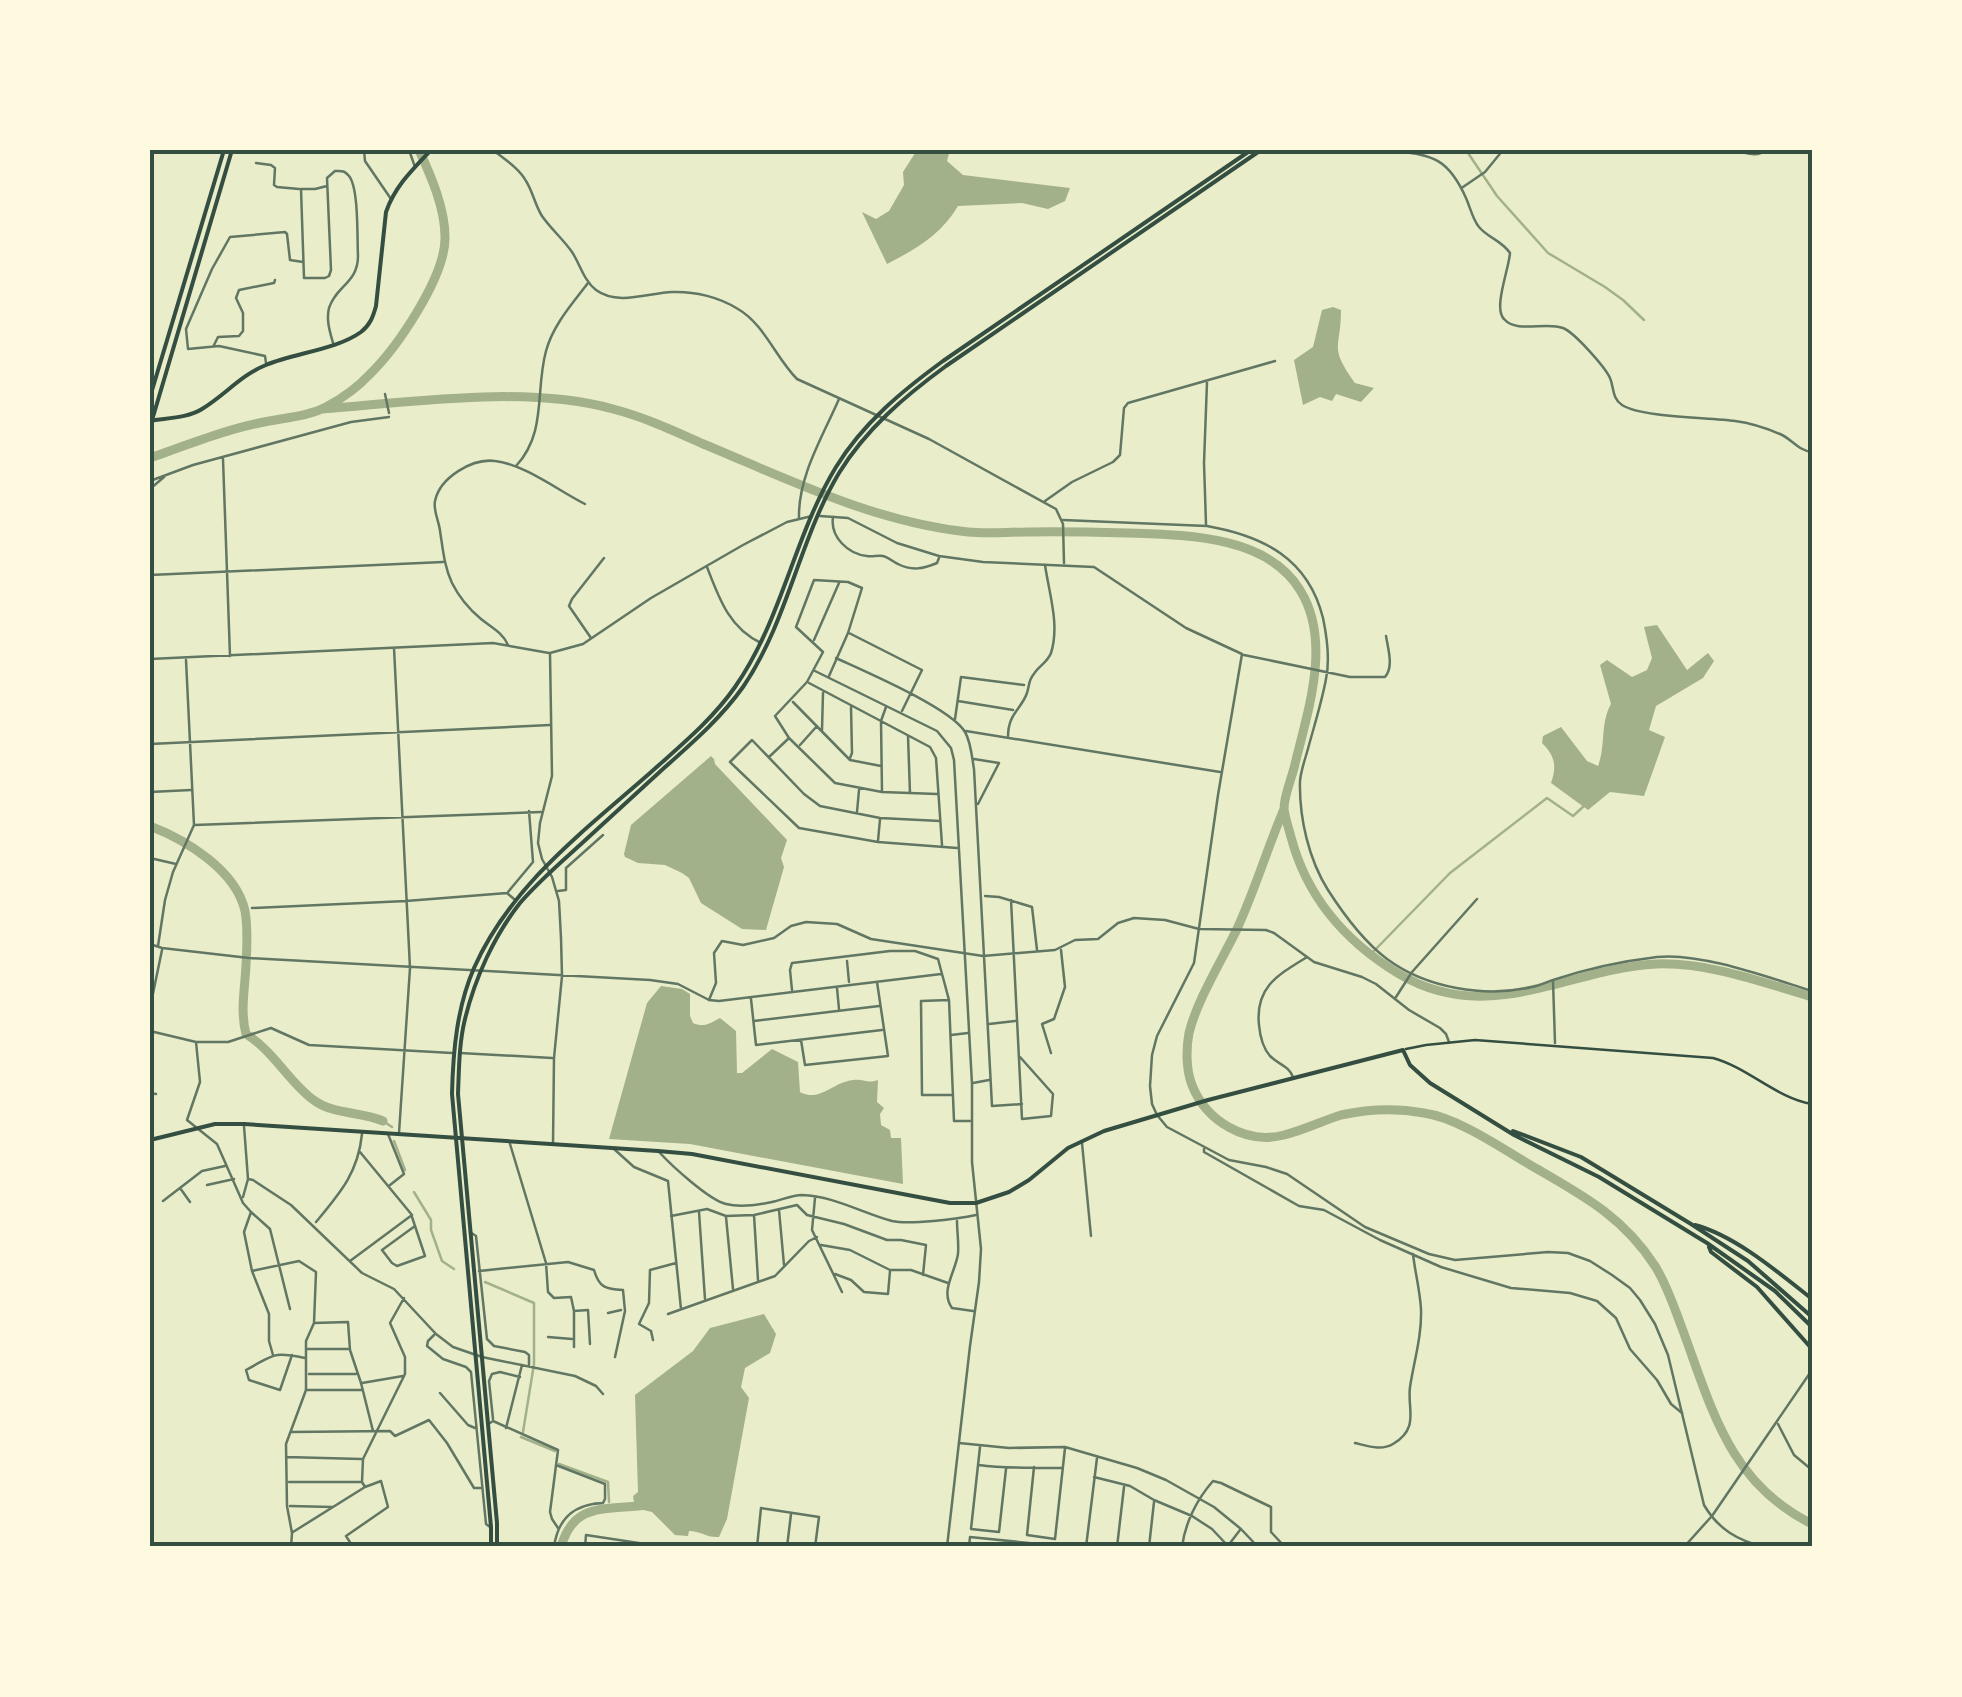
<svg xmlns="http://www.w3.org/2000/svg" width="1962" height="1697" font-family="Manrope,sans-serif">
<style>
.water{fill:#a3b18a}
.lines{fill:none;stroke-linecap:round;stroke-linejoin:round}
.stream{stroke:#a3b18a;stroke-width:2.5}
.river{stroke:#a3b18a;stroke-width:9}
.minor{stroke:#617663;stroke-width:2.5}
.tertiary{stroke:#617663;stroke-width:2.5}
.secondary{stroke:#344e41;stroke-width:2.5}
.primary{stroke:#344e41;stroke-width:4}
.trunk{stroke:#344e41;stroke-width:4}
.neatline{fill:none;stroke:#344e41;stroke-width:4}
</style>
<rect width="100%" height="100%" fill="#e9edc9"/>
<path class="water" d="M917,150H950L947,161L963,175L1070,188L1065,201L1048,209L1022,203L958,206C941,235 916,249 887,264L862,212L876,219L889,211L904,185L903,172Z
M1333,307L1341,310C1341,350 1328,345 1355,383L1374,388L1361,402L1336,394L1332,401L1320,397L1303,405L1294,360L1313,347L1322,310Z
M1657,625L1687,670L1708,653L1714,661L1703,678L1656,706L1649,730L1665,737L1644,796L1610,792L1588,810L1551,783C1557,766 1555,756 1542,743L1543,736L1561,727L1587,761L1598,766C1606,746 1600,723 1611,704L1600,665L1607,660L1632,677L1647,670L1652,658L1644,627Z
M711,756L714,759L715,764L787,840L781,858L784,867L766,930L742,929L701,903L689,878L682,873L665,865L638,863L625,857L624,854L631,825Z
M661,986L682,989L690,994V1016L693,1023C704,1028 711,1023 720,1018L736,1031L737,1073H742L772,1049L798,1062L800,1092C820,1103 834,1081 854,1080C864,1079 867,1084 878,1080L877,1102L884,1108L880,1114L881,1125L890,1130L891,1138H901L903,1184L690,1144L609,1139L647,1003Z
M764,1314L776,1334L770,1353L745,1368L741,1387L749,1398L727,1519L719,1537C707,1538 701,1531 689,1531L688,1536L675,1535L652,1512L635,1508L633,1496L638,1492L635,1395L693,1351L710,1328Z"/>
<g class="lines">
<path class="stream" d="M1466,150L1497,196L1548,253L1605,287L1623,300L1644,320
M1371,954L1450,873L1547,798L1573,816L1584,806
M383,1121L392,1127
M394,1141L405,1170
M414,1192L431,1220V1230L442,1261L454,1269
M485,1282L534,1303V1364L523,1432
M521,1437L555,1451
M559,1464L608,1482L609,1502"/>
<path class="river" d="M323,409C413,402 525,385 613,409C644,417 672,430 701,443C788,479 873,522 968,532C987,534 1006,532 1025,532C1059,531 1094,532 1128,533C1184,535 1267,535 1300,590C1332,641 1308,710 1295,764C1292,778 1284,795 1284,809C1285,818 1289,829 1291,837C1307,898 1346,942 1399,974C1489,1027 1566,969 1656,964C1708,962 1762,982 1812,997
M150,458C186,445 222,431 259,423C280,418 307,417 326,407C341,399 357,388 369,375C397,348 446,276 445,237C445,208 431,176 419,150
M1284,809C1267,849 1255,890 1237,929C1222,960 1197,1000 1189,1033C1186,1049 1186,1070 1192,1085C1206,1121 1246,1145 1284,1135C1304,1130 1322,1121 1341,1115C1368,1109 1398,1108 1424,1113C1460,1118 1507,1152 1539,1170C1586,1197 1625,1219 1655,1266C1667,1285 1674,1307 1682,1328C1712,1409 1729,1483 1812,1524
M150,826C186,840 236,870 245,911C248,927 247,948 246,965C245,988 240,1011 246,1034C275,1052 290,1084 315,1101C333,1114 362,1112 383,1121
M561,1547C574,1501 606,1511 645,1505"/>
<path class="minor" d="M364,150L365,161L391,199
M409,150L415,167
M1390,150C1432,156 1447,156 1466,198C1470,207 1473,220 1479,227C1488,238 1501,240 1510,253C1509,269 1493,308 1504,319C1517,334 1546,321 1563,328C1574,332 1605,367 1610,378C1614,387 1612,399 1622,405C1643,418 1709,417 1735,421C1750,423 1766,428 1780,434C1792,439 1797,450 1812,452
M1737,150C1748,154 1757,157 1767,150
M256,163L271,165L275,168L274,185L277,187L299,189
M327,186L315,189H301L304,278H325L329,276L331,270L327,178L335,171C342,171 344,170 349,176C359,188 357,239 358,256C358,283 336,286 329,308C326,320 330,332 333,343
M1463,187L1485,172L1503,150
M214,345L218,337L239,336L243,331V313L236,298L239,290L274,283L275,280
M266,363L265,356L219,346L188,349L186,329L212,269L230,237L285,232L287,234L290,260L303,262
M385,394L389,413
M223,459L230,656
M516,466C547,433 535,391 546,351C553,325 572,304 588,283
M150,481L193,465L351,422L389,417
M150,489L164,477
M1045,501L1072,482L1113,462L1120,455L1124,408L1128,403L1275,361
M833,517C830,537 848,554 867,556C872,557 878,555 883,556C888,557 893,562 898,564C912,571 923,569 937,563L939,558
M799,518C798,476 823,436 839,399
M1063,520L1207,526C1263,536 1308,558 1323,618C1327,637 1330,660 1326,679C1322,701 1315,723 1309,745C1306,757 1301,769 1300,781C1299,818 1309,860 1328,890C1344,915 1363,941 1387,959C1426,988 1485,998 1532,987C1540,986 1546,982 1553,980C1586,969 1623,961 1657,957C1700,952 1770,978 1812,991
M1206,524L1204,463L1207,382
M150,575L443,562
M849,633L922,670L902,711
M591,638L569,606L572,599L604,558
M814,640L839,583
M508,645C503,633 491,627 481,619C469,609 459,597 452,583C444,566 443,549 440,531C439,521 433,511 435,501C440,477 473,458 495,461C524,464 559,491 585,504
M394,648L410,968L399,1133
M1244,655L1350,677H1385C1394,667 1388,649 1386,636
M836,658C864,671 951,708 965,732C971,742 972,758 974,769L992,1106L1022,1104
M150,659L493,643L549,653
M829,676L848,633L862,588L848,582L814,580L796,627L823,652L807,682L775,716L789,738L835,783L882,792L937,794
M809,683L930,747L936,758L942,845
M958,701L1013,710
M793,702L850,760L881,766
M955,719L961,677L1024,685
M822,730L823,693
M966,731L1220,772
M908,736L910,793
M1008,737C1008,713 1021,710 1027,693C1030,683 1028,681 1036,671C1041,665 1048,661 1051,653C1060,625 1049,593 1045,565
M150,744L550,725
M800,745L817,726
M769,757L788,739
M850,758L852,753L851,707
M974,759L999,763L978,804
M150,792L191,790
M882,792L881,721L886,707
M857,812L859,790
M940,821L880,818L820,806L804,794L752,740L730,762L799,828L878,842L957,848
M195,825L541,812
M878,841L880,819
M150,858L176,864
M558,891L566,890V868L603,835
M508,892L533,862L529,811
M985,896L999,897L1032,907L1037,950
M1011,900L1022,1119L1051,1116L1053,1094L1020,1057
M252,908L406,901L507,893L514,899
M150,944L162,948L249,958L650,980L678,984L709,1000L719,1001L941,974
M158,946L165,900L173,872L194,825L186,660
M847,961L849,982
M1553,981L1555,1043
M837,988L839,1009
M792,990L790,970L792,963L890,951H915L938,959L949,1000L954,1121H970
M1396,997L1412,972L1477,899
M751,999L756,1045L882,1030
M709,1000L716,983L714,953L722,941L743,945L774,938L791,926L806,922L837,924L871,939L983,956L1055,950L1075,940L1098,939L1118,923L1134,918L1165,920L1199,929L1266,930L1274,933L1314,962L1362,977L1376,984L1409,1010L1440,1028L1446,1034L1449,1042
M949,1000L921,1001L922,1095H951
M150,1008L162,950
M754,1021L879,1006
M989,1024L1015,1021
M150,1031L196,1042H228L271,1028L309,1045L452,1053
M951,1035L968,1033
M801,1040L805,1065L888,1056L877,982
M196,1042L200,1082L187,1120L217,1144L243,1203L251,1212L244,1232L252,1271L269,1314V1341L273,1355
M460,1053L552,1058
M1051,1053L1042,1024L1054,1019L1065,987L1061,950
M1293,1077C1288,1065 1279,1065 1270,1056C1263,1048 1260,1036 1259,1025C1255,987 1278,975 1307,957
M973,1083L989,1080
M150,1093L156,1094
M388,1134L404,1174L390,1185
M1082,1143L1091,1236
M510,1144L546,1263L548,1292L554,1298L571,1297L574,1311V1347
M553,1144L554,1058L562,976L561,938
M614,1149L634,1167L668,1181L681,1309
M1204,1149V1152L1299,1206L1324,1210L1380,1240L1441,1267L1511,1288L1570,1293L1597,1301L1616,1318L1630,1349L1657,1380L1671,1404L1682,1413
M659,1152C672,1166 709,1200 726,1204C741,1208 758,1205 772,1202C782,1200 792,1195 802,1195C834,1196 862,1213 892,1221C909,1225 958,1219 976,1215
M248,1179L253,1180L291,1205L362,1273L394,1289L436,1334L453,1347L482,1357L575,1376L596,1386L603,1394
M207,1185L234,1179
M180,1188L190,1202
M243,1197L248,1179L244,1126
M815,1198L812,1230L842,1292
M163,1201L202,1171L225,1166
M779,1210L784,1265
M251,1212L270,1229L290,1309
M699,1212L705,1299
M754,1215L758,1280
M671,1216L707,1209L726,1216L754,1215L797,1205L807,1215L844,1224L887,1240H901L926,1245L923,1275
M412,1217L425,1256L397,1266L392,1263L382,1250L415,1226
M726,1217L733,1289
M957,1221C957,1232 959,1243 958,1254C955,1273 940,1291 952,1308L973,1311
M316,1222C340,1193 358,1173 362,1134
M470,1232L476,1236L487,1339L494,1346L525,1352L529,1355V1365
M821,1245L850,1250L890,1270H911L948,1283
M350,1261L412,1215L360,1152
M252,1271L299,1261L316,1272L314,1323L306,1341V1390L286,1444L287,1506L292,1533L291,1547
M479,1271L568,1262L594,1270C599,1288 606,1289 623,1290L625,1311L615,1357
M835,1274L851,1280L864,1292L888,1294L890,1271
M574,1311L588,1310L590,1344
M608,1313L621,1310
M668,1314L775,1276L809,1241L817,1237
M314,1323L348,1322L350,1350L361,1383L373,1431
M434,1335L428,1341L427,1346L443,1359L466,1367L471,1372L486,1524L490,1527
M548,1337L572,1339
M653,1340L651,1331L639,1324L649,1303L650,1270L676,1263
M306,1349H348
M292,1355L280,1390L249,1380L246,1370C274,1355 272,1351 305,1358
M309,1374H356
M362,1383L403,1376
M306,1390H361
M440,1393L468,1425L475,1428
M493,1419L489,1381L492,1374L500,1372L520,1377
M490,1423L493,1421L558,1450L550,1512L552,1519L558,1528
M1778,1424L1794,1455L1812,1470
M506,1428L522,1365
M291,1432L390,1431L395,1436L429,1420L447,1443L474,1488H481
M959,1443L1009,1448L1065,1447L1137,1468L1166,1480L1214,1507L1241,1529L1258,1547
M1355,1443C1368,1446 1381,1451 1393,1444C1420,1428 1407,1409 1410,1387C1414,1361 1422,1336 1421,1309C1420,1291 1415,1272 1413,1254
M980,1447L971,1529L999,1532L1006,1469
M286,1457L361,1459
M979,1465C1007,1469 1032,1467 1061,1468
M1034,1467L1027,1535L1055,1539L1065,1448
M1094,1477L1130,1486L1154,1500L1192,1516L1212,1529L1228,1546
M289,1482H361
M290,1506L332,1507
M293,1532L365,1487L362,1482L363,1459L405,1374V1357L390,1323L404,1298
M353,1547L346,1536L388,1507L381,1481L365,1487
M554,1547C558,1518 574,1504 603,1503L605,1499V1484L556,1465
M585,1547L586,1535L665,1547
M757,1547L761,1508L819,1517L815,1547
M787,1547L791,1514
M969,1547L970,1537L1039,1544L1045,1547
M1086,1547L1097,1458
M1117,1547L1124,1487
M1149,1547L1154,1502
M1182,1547C1185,1523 1197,1499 1213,1481L1221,1483L1271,1507V1532L1285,1547
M1227,1547L1240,1530
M1684,1547L1711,1517"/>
<path class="tertiary" d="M493,150C504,159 519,168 526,181C533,192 535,205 542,216C551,229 563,239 572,252C580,264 584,281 596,290C618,306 648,293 672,292C694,291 719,297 738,309C764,324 776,358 797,379L929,439L1056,509L1063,524L1064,563
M820,516L848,518L897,543L939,556L983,562L1094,567L1186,628L1242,654L1218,795L1194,963L1157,1036L1152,1055L1150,1086L1152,1104L1157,1115L1167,1127L1229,1160L1266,1167L1287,1174L1365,1227L1429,1254L1455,1260L1548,1252L1568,1253L1590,1261L1612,1275L1630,1288L1640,1300L1655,1324L1668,1355L1704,1505C1718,1529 1738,1541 1765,1547
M707,567C719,598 729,628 761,643
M815,671L937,731L951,748L954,760L972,1084V1162L981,1249L979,1282L970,1346L947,1547
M561,938L559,901L552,877L542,859L538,843L540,823L552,776L550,653L583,644L651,598L743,545L787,522L812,516
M1712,1516L1812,1370"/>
<path class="secondary" d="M1406,1049L1426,1045L1475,1040L1713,1058C1749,1068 1776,1098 1812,1104"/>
<path class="primary" d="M150,421C167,418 188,418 202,409C225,395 241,375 266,365C294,353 336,350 361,332C370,325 373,317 376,306L386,212C395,186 413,169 431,150
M1513,1131L1581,1157L1691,1224L1748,1261L1812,1317
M150,1140L215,1124H244L658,1151L692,1154L950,1203H976L1009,1192L1029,1180L1068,1148L1104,1131L1208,1100L1403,1050L1410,1065L1430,1083L1514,1135L1599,1177L1707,1243L1775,1291L1812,1327
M1695,1225C1736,1236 1779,1273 1812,1299
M1709,1247L1711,1252L1757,1287L1812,1349"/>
<path class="trunk" d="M150,397L224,150
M150,427L232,150
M491,1547V1527L452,1094C453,1051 457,1007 474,968C511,885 584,831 650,773C680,746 712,720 735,687C782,620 794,536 836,467C863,423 902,391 943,361L1251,150
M497,1547V1523L458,1094C459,1069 459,1043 465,1019C475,978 494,936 520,903C538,882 559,864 580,845C608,819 636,794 664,768C692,743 721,718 743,687C788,621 799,540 839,473C866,429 905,396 946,366L1261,150"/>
</g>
<rect width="1962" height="1697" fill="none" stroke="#fefae0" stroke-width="305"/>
<rect x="152" y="152" width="1658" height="1392" class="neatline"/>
</svg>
